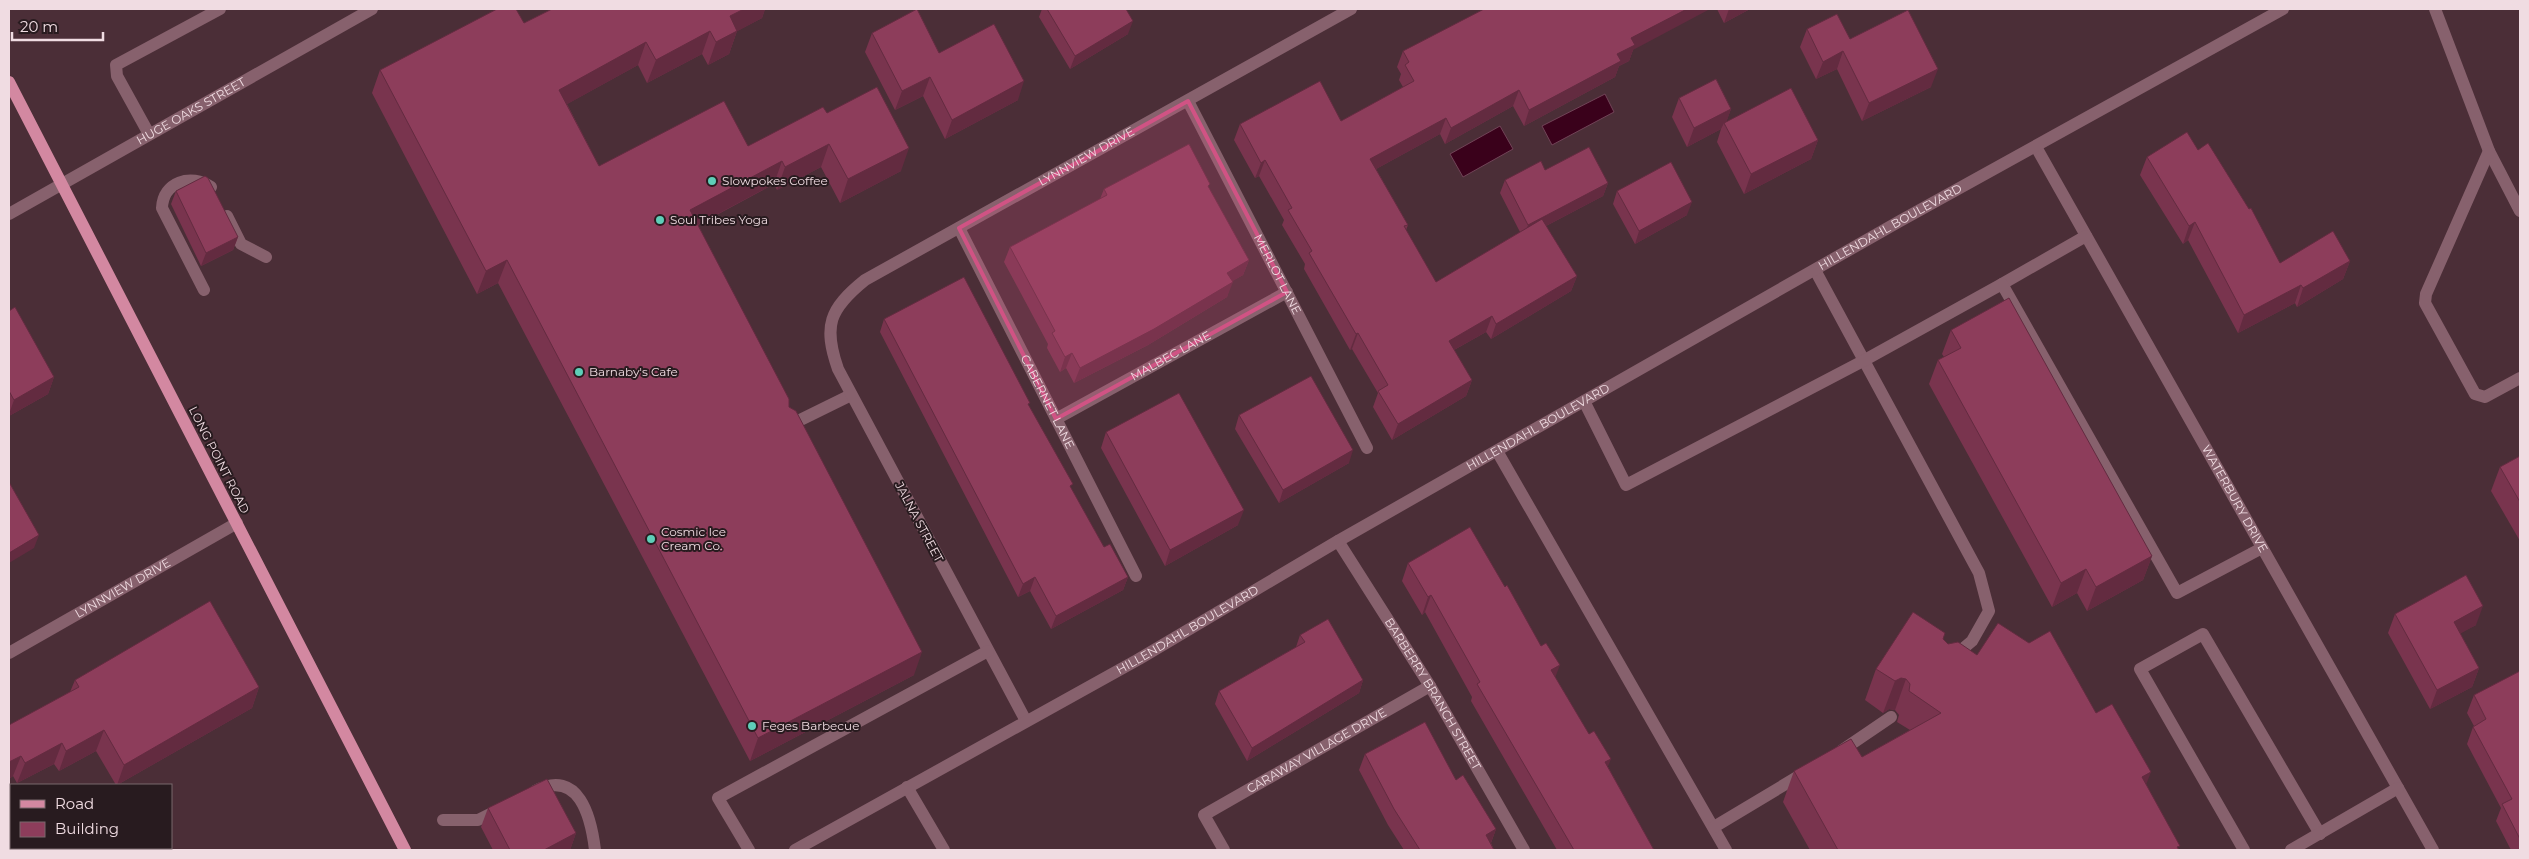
<svg xmlns="http://www.w3.org/2000/svg" width="2529" height="859" font-family="Montserrat,sans-serif">
<style>
.water{fill:#3a011b;stroke:#714357}
.lines{fill:none;stroke-linecap:round;stroke-linejoin:round}
.minor{stroke:#87616d;stroke-width:12}
.major{stroke:#d388a1;stroke-width:12}
.wall{fill:#79344e}
.shaded-wall{fill:#632b40}
.building{fill:#8d3d5b;stroke:#632b40}
.marked{fill:#d05384;fill-opacity:0.2;stroke:#d05384;stroke-width:4;stroke-linejoin:round}
.poi-dot{fill:#5eceb8;stroke:#281b1f;stroke-width:2}
.labels{text-anchor:middle;stroke-width:4;stroke-linejoin:round;paint-order:stroke}
.street-label{font-size:12px;fill:#f0dce2;stroke:#281b1f}
.poi-label{font-size:12px;fill:#f0dce2;stroke:#281b1f;text-anchor:start}
</style>
<rect width="100%" height="100%" fill="#4b2e37"/>
<path class="water" d="M1605,94L1614,112L1552,145L1542,126Z
M1500,126L1513,149L1463,177L1450,154Z"/>
<g class="lines">
<g class="minor">
<path d="M2435,9L2489,151L2520,211"/>
<path id="s1" d="M1188,101L1367,448"/>
<path d="M149,134L117,76L116,65L220,9"/>
<path id="s2" d="M2036,147L2433,850"/>
<path d="M2489,151L2426,294L2425,303L2475,394L2485,397L2520,378"/>
<path id="s3" d="M9,214L372,9"/>
<path d="M227,216L241,244L266,257"/>
<path id="s4" d="M959,228L1136,576"/>
<path d="M1815,270L1979,573L1989,611L1972,641L1953,657"/>
<path d="M2002,284L2086,236"/>
<path d="M204,290L162,208C163,182 191,173 211,187"/>
<path d="M1584,401L1626,485L1863,361L2002,284L2177,593L2262,548"/>
<path id="s5" d="M1056,419L1287,292"/>
<path d="M788,426L851,395"/>
<path d="M1497,451L1726,850"/>
<path id="s6" d="M1338,541L1430,686L1524,850"/>
<path id="s7" d="M9,653L237,523"/>
<path id="s8" d="M1026,721L838,369C823,326 829,309 865,280L1351,9"/>
<path d="M1841,751L1891,717"/>
<path d="M907,787L944,850"/>
<path d="M535,791C579,768 591,817 595,850"/>
<path d="M443,820H478L500,809"/>
<path d="M1714,827L1804,773"/>
<path d="M749,850L718,798L988,651"/>
<path id="s9" d="M795,850L1139,659L1338,541L1900,221L2283,9"/>
<path id="s10" d="M1224,850L1204,815L1430,686"/>
<path d="M2244,850L2140,669L2203,634L2320,834"/>
<path d="M2291,850L2398,788"/>
</g>
<path class="major" d="M9,82L405,850"/>
</g>
<path class="wall" d="M552,9H765L762,18L737,31L729,54L708,65L702,54L647,83L638,65L567,104L599,166L748,146L827,113L901,171L840,203L821,167L777,190L774,184L698,225L789,407L914,675L750,761L498,283L477,294L372,93L380,70L524,23Z
M1042,9H1126L1128,34L1070,69L1039,17Z
M1717,9H1750L1724,23Z
M1807,29L1850,39L1931,87L1862,121L1837,69L1816,79L1800,47Z
M872,33L939,53L1018,100L945,139L923,96L895,110L865,52Z
M1633,50L1629,61L1619,66L1615,77L1524,126L1513,106L1445,144L1440,134L1376,169L1408,225L1406,230L1436,282L1520,232L1500,193L1505,180L1545,170L1608,183L1603,196L1546,226L1577,276L1571,291L1491,339L1486,332L1454,350L1472,380L1466,396L1392,440L1373,407L1378,393L1352,349L1350,350L1304,269L1305,264L1282,225L1284,220L1259,176L1255,178L1234,140L1240,124L1341,121L1403,87L1399,80L1401,74L1397,67L1403,51Z
M1679,98L1731,109L1726,122L1818,140L1811,159L1744,194L1717,142L1721,129L1687,147L1672,117Z
M2198,150L2280,263L2350,261L2343,279L2297,307L2295,303L2238,333L2188,240L2183,244L2140,175L2147,157Z
M1209,188L1249,260L1243,275L1232,281L1227,297L1148,345L1074,383L1066,368L1060,372L1047,348L1048,344L1004,262L1010,247L1100,199L1104,189Z
M176,191L238,237L233,250L201,266L171,204Z
M1617,191L1687,215L1635,244L1613,204Z
M9,311L54,377L48,394L9,416Z
M884,319L1029,406L1071,489L1104,547L1128,577L1123,590L1051,629L1030,591L1018,597L880,332Z
M1951,330L2152,556L2143,580L2087,611L2077,593L2052,607L1929,384L1938,360L1944,357L1942,354Z
M1239,415L1349,463L1279,503L1235,429Z
M1106,432L1238,525L1165,566L1101,448Z
M2520,456V541L2491,491L2500,467Z
M1408,563L1555,677L1608,767L1654,850H1557L1471,701L1472,697L1425,612L1422,615L1402,581Z
M2395,614L2476,625L2460,633L2479,668L2472,687L2430,709L2388,633Z
M1300,635L1363,680L1359,693L1247,761L1215,704L1219,691L1296,647Z
M1943,639L1948,644L1977,655L2096,713L2146,785L2179,850H1810L1783,802L1794,771L1862,757L1910,730L1897,722L1899,715L1895,710L1889,709L1883,713L1865,700L1876,669Z
M2520,671V850H2511L2496,821L2501,808L2467,744L2473,727L2474,726L2467,713L2474,695Z
M75,680L259,687L252,708L117,785H116L96,751L59,771L54,764L17,783L13,776L9,779V725L70,692Z
M1365,754L1456,780L1496,829L1491,843L1494,850H1404L1388,825L1359,770Z
M488,808L576,833L570,850H493L481,827Z"/>
<path class="shaded-wall" d="M744,9H765L762,18L721,40L730,16Z
M1687,9H1710L1633,50L1629,61L1619,66L1615,77L1524,126L1529,110L1617,54L1631,38Z
M1729,9H1750L1724,23Z
M1133,21L1128,34L1070,69L1075,56Z
M710,31L702,54L647,83L656,60Z
M737,31L729,54L708,65L716,42Z
M646,42L638,65L551,113L559,90Z
M1843,51L1837,69L1816,79L1823,62Z
M1938,69L1931,87L1862,121L1869,103Z
M930,77L923,96L895,110L902,91Z
M1024,81L1018,100L945,139L952,120Z
M1519,90L1513,106L1445,144L1451,128Z
M1731,109L1725,126L1724,123L1721,129L1687,147L1694,128Z
M1446,118L1440,134L1365,175L1370,159Z
M1818,140L1811,159L1744,194L1751,174Z
M829,144L821,167L777,190L785,167Z
M909,148L901,171L840,203L848,179Z
M1265,160L1259,176L1255,178L1261,163Z
M782,161L774,184L682,233L690,210Z
M1608,183L1603,196L1523,238L1528,225Z
M1692,202L1687,215L1635,244L1639,231Z
M2195,222L2188,240L2183,244L2189,226Z
M238,237L233,250L201,266L206,253Z
M507,260L498,283L477,294L486,271Z
M1249,260L1243,275L1221,288L1227,273Z
M2350,261L2343,279L2297,307L2303,288Z
M1577,276L1571,291L1491,339L1496,324Z
M1233,282L1227,297L1148,345L1074,383L1080,368Z
M2301,285L2295,303L2238,333L2244,315Z
M1492,316L1486,332L1443,356L1449,341Z
M1358,333L1352,349L1350,350L1356,334Z
M1072,353L1066,368L1060,372L1065,357Z
M54,377L48,394L9,416V414L14,400Z
M1472,380L1466,396L1392,440L1398,424Z
M1353,450L1349,463L1279,503L1283,490Z
M1244,510L1238,525L1165,566L1170,550Z
M39,535L34,548L9,563V553Z
M2152,556L2143,580L2087,611L2096,587Z
M2086,569L2077,593L2052,607L2061,583Z
M1035,577L1030,591L1018,597L1023,584Z
M1128,577L1123,590L1051,629L1056,616Z
M1431,595L1425,612L1422,615L1428,597Z
M2483,606L2476,625L2447,641L2454,622Z
M922,652L914,675L750,761L758,738Z
M1560,665L1553,683L1551,670Z
M2479,668L2472,687L2430,709L2437,690Z
M1901,678L1906,679L1895,710L1889,709L1883,713L1895,681Z
M1363,680L1359,693L1247,761L1252,748Z
M259,687L252,708L117,785L124,765Z
M104,730L96,751L59,771L66,751Z
M62,743L54,764L17,783L25,763Z
M21,756L13,776L9,779V762Z
M1611,759L1604,776L1605,762Z
M2151,772L2139,803L2142,777Z
M1496,829L1490,845L1486,835Z
M576,833L570,850H544Z"/>
<path class="building" d="M497,9H516L524,23L552,9H744L730,16L737,31L716,42L710,31L656,60L646,42L559,90L599,166L724,101L748,146L823,107L827,113L877,87L909,148L848,179L829,144L785,167L782,161L690,210L789,399V407L796,411L922,652L758,738L507,260L486,271L380,70Z
M917,9L939,53L994,24L1024,81L952,120L930,77L902,91L872,33Z
M1047,9H1126L1133,21L1075,56Z
M1484,9H1687L1631,38L1635,45L1617,54L1621,61L1529,110L1519,90L1451,128L1446,118L1370,159L1408,225L1404,226L1436,282L1542,219L1577,276L1496,324L1492,316L1449,341L1472,380L1398,424L1378,391L1388,385L1358,333L1356,334L1309,253L1312,251L1288,210L1292,208L1265,160L1261,163L1240,124L1320,81L1341,121L1414,81L1405,65L1409,62L1403,51Z
M1908,10L1938,69L1869,103L1843,51L1823,62L1807,29L1837,14L1850,39Z
M1716,79L1731,109L1694,128L1679,98Z
M1791,88L1818,140L1751,174L1724,123Z
M2187,132L2198,150L2208,143L2249,209L2251,208L2280,263L2333,231L2350,261L2303,288L2301,285L2244,315L2195,222L2189,226L2147,157Z
M1189,144L1210,184L1208,186L1249,260L1227,273L1233,282L1154,329L1080,368L1072,353L1065,357L1052,333L1055,331L1010,247L1107,195L1104,189Z
M1589,147L1608,183L1528,225L1505,180L1541,161L1545,170Z
M1671,162L1692,202L1639,231L1617,191Z
M205,176L208,178L238,237L206,253L176,191Z
M964,277L1030,403L1028,404L1073,484L1070,486L1104,547L1110,544L1128,577L1056,616L1035,577L1023,584L884,319Z
M2009,298L2152,556L2096,587L2086,569L2061,583L1938,360L1961,348L1951,330Z
M15,307L54,377L14,400L9,391V311Z
M1311,376L1353,450L1283,490L1239,415Z
M1179,393L1244,510L1170,550L1106,432Z
M2520,456V502L2500,467Z
M9,482L39,535L9,553Z
M1470,527L1505,587L1507,585L1541,646L1546,643L1560,665L1551,670L1589,734L1594,731L1611,759L1605,762L1654,850H1574L1477,684L1480,682L1431,595L1428,597L1408,563Z
M2466,575L2483,606L2454,622L2479,668L2437,690L2395,614Z
M210,601L259,687L124,765L104,730L66,751L62,743L25,763L21,756L9,762V725L79,687L75,680Z
M1913,612L1945,633L1943,639L1948,644L1958,642L1977,655L1998,623L2029,643L2050,631L2096,713L2112,704L2151,772L2142,777L2180,846L2177,847L2179,850H1838L1794,771L1851,739L1862,757L1941,713L1909,691L1910,684L1906,679L1901,678L1895,681L1876,669Z
M1328,619L1363,680L1252,748L1219,691L1305,642L1300,635Z
M2520,671V839L2502,804L2512,799L2473,727L2486,719L2474,695Z
M1425,722L1456,780L1463,775L1496,829L1486,835L1494,850H1420L1394,809L1365,754Z
M547,779L576,833L544,850H510L488,808Z"/>
<path class="marked" d="M1188,101L1287,292L1056,419L959,228Z"/>
<g class="poi-dot">
<circle cx="712" cy="181" r="5"/>
<circle cx="660" cy="220" r="5"/>
<circle cx="579" cy="372" r="5"/>
<circle cx="651" cy="539" r="5"/>
<circle cx="752" cy="726" r="5"/>
</g>
<g class="labels">
<g class="street-label">
<text dy="4" stroke="none"><textPath href="#s3" startOffset="209">HUGE OAKS STREET</textPath></text>
<text dy="4" stroke="none"><textPath href="#s8" startOffset="755">LYNNVIEW DRIVE</textPath></text>
<text dy="4" stroke="none"><textPath href="#s9" startOffset="1260">HILLENDAHL BOULEVARD</textPath></text>
<text dy="4" stroke="none"><textPath href="#s1" startOffset="195">MERLOT LANE</textPath></text>
<text dy="4" stroke="none"><textPath href="#s5" startOffset="131">MALBEC LANE</textPath></text>
<text dy="4" stroke="none"><textPath href="#s4" startOffset="195">CABERNET LANE</textPath></text>
<text dy="4" stroke="none"><textPath href="#s9" startOffset="855">HILLENDAHL BOULEVARD</textPath></text>
<text transform="translate(219 460) rotate(63)" y="4">LONG POINT ROAD</text>
<text dy="4" stroke="none"><textPath href="#s2" startOffset="404">WATERBURY DRIVE</textPath></text>
<text transform="translate(919 522) rotate(62)" y="4">JALNA STREET</text>
<text dy="4" stroke="none"><textPath href="#s7" startOffset="131">LYNNVIEW DRIVE</textPath></text>
<text dy="4" stroke="none"><textPath href="#s9" startOffset="450">HILLENDAHL BOULEVARD</textPath></text>
<text dy="4" stroke="none"><textPath href="#s6" startOffset="180">BARBERRY BRANCH STREET</textPath></text>
<text dy="4" stroke="none"><textPath href="#s10" startOffset="170">CARAWAY VILLAGE DRIVE</textPath></text>
</g>
<g class="poi-label">
<text x="722" y="185">Slowpokes Coffee</text>
<text x="670" y="224">Soul Tribes Yoga</text>
<text x="589" y="376">Barnaby's Cafe</text>
<text x="661" y="536">Cosmic Ice<tspan x="661" dy="14">Cream Co.</tspan></text>
<text x="762" y="730">Feges Barbecue</text>
</g>
</g>
<rect width="2529" height="859" fill="none" stroke="#f0dce2" stroke-width="20"/>
<rect x="10" y="784" width="162" height="65" fill="#281b1f" stroke="#78686d"/>
<rect x="20" y="800" width="25" height="8" fill="#d388a1" stroke="#78686d"/>
<text x="55" y="809" font-size="15" fill="#f0dce2">Road</text>
<rect x="20" y="822" width="25" height="15" fill="#8d3d5b" stroke="#78686d"/>
<text x="55" y="834" font-size="15" fill="#f0dce2">Building</text>
<path d="M12 32v8h91v-8" fill="none" stroke="#f0dce2" stroke-width="2.5"/>
<text x="20" y="32" font-size="15" fill="#f0dce2" stroke="#281b1f" stroke-width="4" paint-order="stroke">20 m</text>
</svg>
